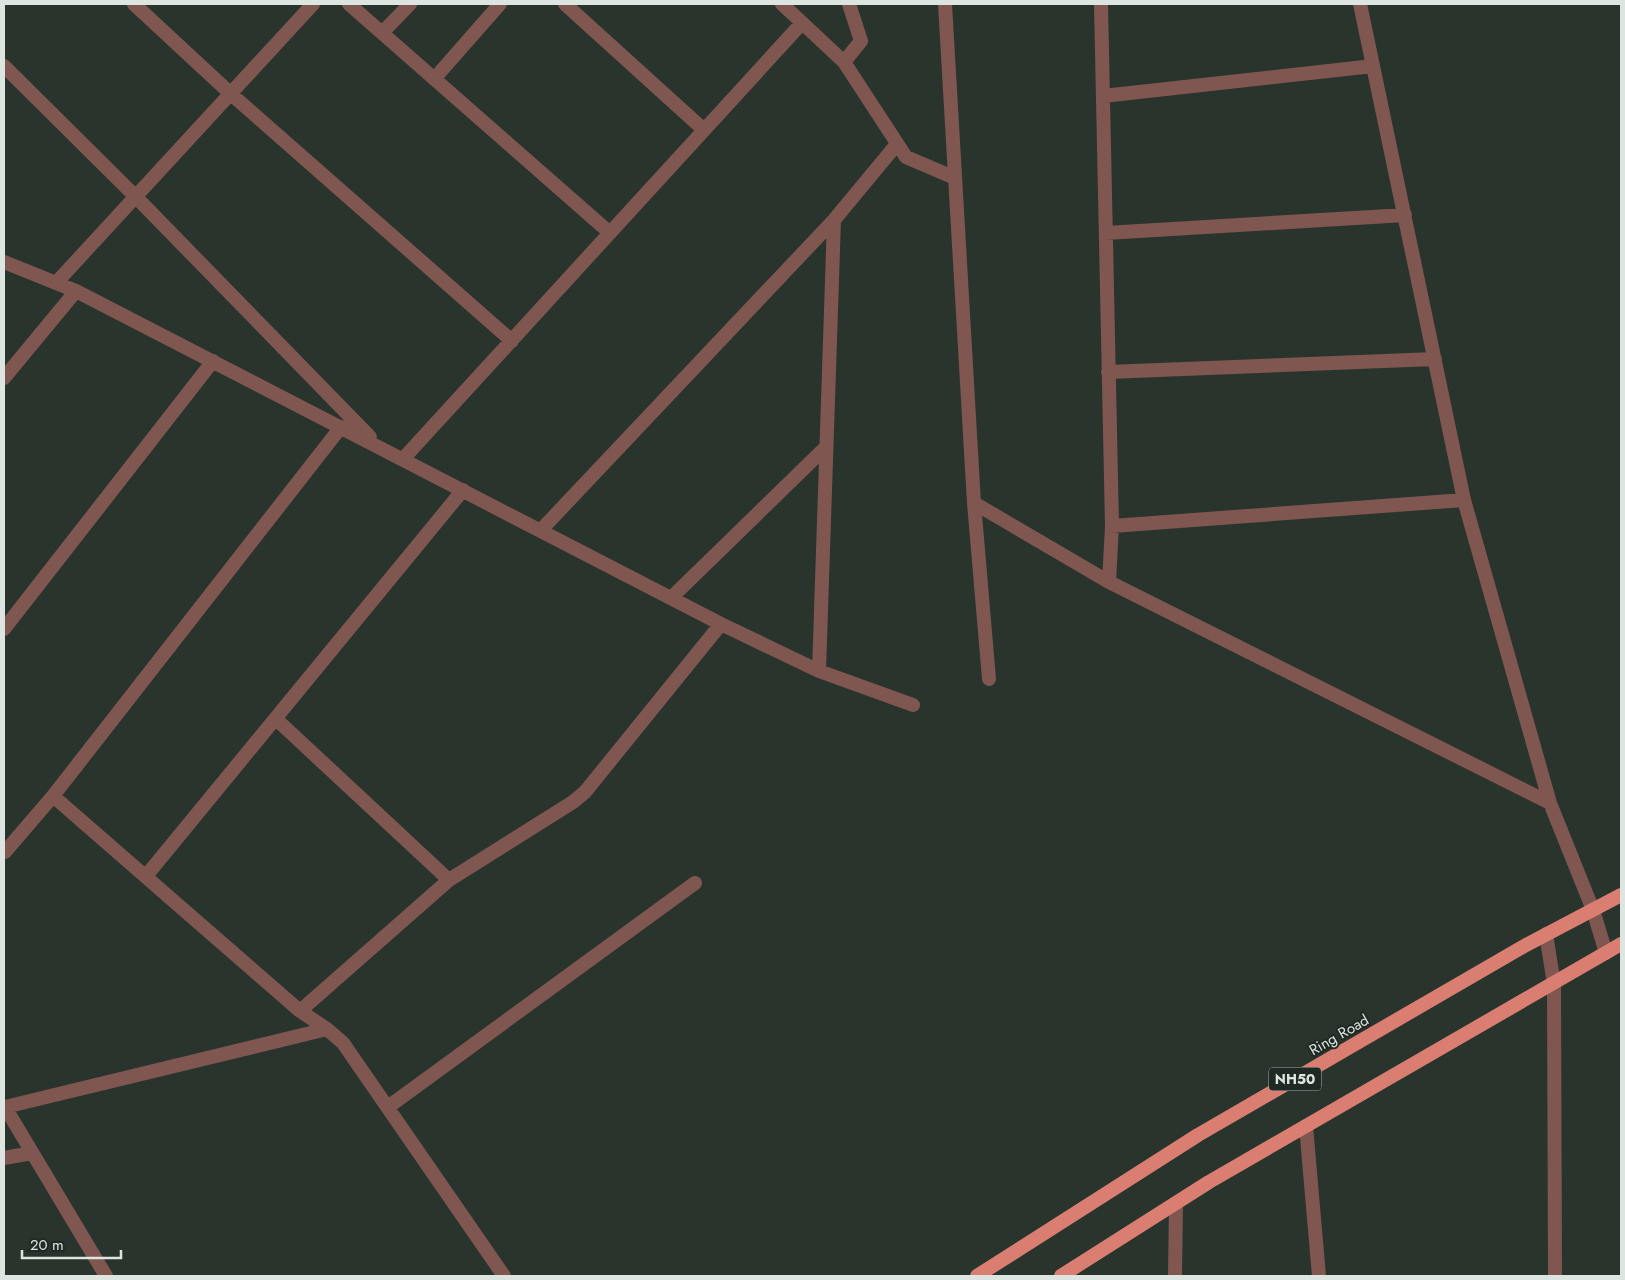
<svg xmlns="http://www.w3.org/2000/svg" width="1625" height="1280" font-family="Jost,sans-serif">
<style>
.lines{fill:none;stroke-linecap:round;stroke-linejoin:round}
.minor{stroke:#805650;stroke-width:14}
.trunk{stroke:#da7e72;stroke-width:14}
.labels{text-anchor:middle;stroke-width:4;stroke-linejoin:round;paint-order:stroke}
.shield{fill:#1f2a24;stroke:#a4ada8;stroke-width:1}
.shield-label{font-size:14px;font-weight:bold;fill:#dde5e0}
.street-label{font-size:15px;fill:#dde5e0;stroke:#1f2a24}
</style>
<rect width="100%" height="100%" fill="#29342d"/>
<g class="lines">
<path class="minor" d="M134,4L231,94L512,341
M349,4L610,233
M565,4L704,130
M782,4L844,62L906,157L955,178
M945,4L974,503L1109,582L1550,803
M1101,4L1112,526L1109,582
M1360,4L1464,500L1550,803L1593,910L1606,953
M382,33L410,4
M844,62L861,41L849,4
M4,66L136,197L370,437
M434,79L500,4
M1103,96L1373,66
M1106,233L1405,215
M4,262L76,291L4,378
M56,283L313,4
M76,291L721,624L819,671L913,705
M1108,372L1435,359
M403,459L802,23
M974,503L989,679
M1112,526L1464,500
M541,530L834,220L897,144
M672,597L826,447
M4,629L213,361
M819,671L834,220
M276,719L449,880
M53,796L341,427
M4,851L5,852L53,796L300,1011L327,1029L343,1043L504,1276
M146,876L463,490
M1546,934L1554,984L1555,1276
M300,1011L449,880L573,802L585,792L721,624
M388,1107L695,883
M1306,1126L1319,1276
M4,1158L32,1153
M106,1276L5,1107L327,1029
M1175,1276L1176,1203"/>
<path class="trunk" d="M977,1276L1198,1135L1526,945L1621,895
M1061,1276L1209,1182L1621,944"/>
</g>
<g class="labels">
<rect class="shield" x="1269" y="1067.5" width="52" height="23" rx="4"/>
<g class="shield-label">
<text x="1295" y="1084">NH50</text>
</g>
<g class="street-label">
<text transform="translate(1339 1035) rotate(-30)" y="5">Ring Road</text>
</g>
</g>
<rect width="1625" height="1280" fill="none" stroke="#dde5e0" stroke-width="10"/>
<path d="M22 1250v8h99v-8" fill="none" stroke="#dde5e0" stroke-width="2.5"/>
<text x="30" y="1250" font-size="15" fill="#dde5e0" stroke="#1f2a24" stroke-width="4" paint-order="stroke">20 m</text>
</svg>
